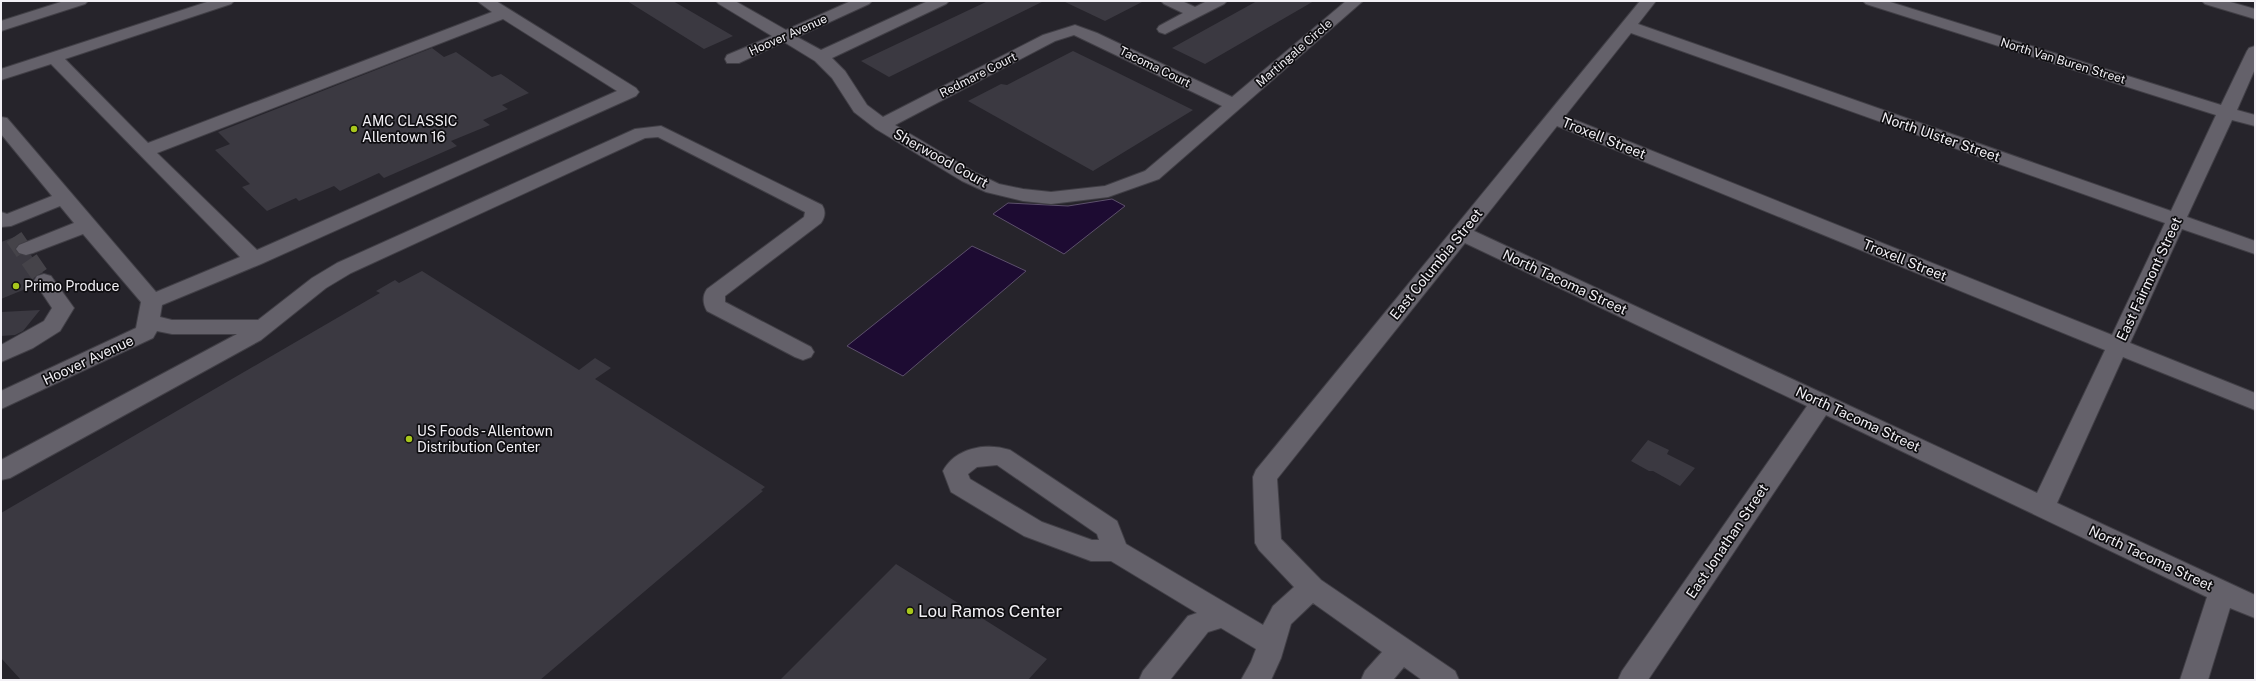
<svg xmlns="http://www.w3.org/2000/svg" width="2256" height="681" font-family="'Public Sans',sans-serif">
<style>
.water{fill:#1d0b32;stroke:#5d506c}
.building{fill:#3b3941}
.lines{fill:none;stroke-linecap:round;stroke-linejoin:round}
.minor-tunnel{stroke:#454349;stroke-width:18;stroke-dasharray:18 9;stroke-linecap:butt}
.minor-casing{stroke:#413f46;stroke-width:2}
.minor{fill:#64616a;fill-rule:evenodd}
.poi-dot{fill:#a8c71c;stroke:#0f0e11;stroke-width:1.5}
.labels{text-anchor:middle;stroke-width:3.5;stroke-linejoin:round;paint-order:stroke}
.far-street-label{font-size:12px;fill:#f2f0f5;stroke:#0f0e11}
.poi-label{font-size:14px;fill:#f2f0f5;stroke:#0f0e11;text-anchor:start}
.street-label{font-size:14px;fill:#f2f0f5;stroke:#0f0e11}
.near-poi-label{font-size:17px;fill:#f2f0f5;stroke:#0f0e11;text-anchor:start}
</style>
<rect width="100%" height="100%" fill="#26242b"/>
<path class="water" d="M1112,199L1125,206L1064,254L993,214L1008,203L1068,206Z
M972,246L1026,271L903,376L847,346Z"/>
<path class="building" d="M627,1H673L733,36L704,49Z
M988,1H1044L889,77L861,61Z
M1063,1H1144L1105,21Z
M1257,1H1314L1205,64L1172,48Z
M432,48L444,57L456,52L492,77L501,74L529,93L502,105L508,109L483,120L490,125L451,141L457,146L384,178L379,173L340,191L334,186L299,201L296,198L267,211L242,187L250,184L215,150L230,144L218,132Z
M1073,51L1106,67L1193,110L1093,171L968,101L1001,84L1007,85Z
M17,236L22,242L18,244L15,250L19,254L31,255L43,273L36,275L33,280L35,285L1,299V242Z
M422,271L579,370L595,358L611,368L595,379L765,487L761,490L763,491L540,680H21L1,658V513L380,293L376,291L395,280L399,283Z
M40,310L23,331L15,335L1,336V312Z
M1648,440L1669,450L1667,454L1695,468L1680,486L1653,471H1649L1631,461Z
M896,564L1047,659L1028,680H780Z"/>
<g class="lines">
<path class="minor-tunnel" d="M14,237L44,281"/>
<g class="minor-casing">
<path id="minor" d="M64,1H88L85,4L1,31V21Z
M210,1H234L231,4L65,59L148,143L492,12L477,1H496L636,88L639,92L636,96L261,264L162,305L160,317L172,320H258L312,278L337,263L635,129L661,126L822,205C826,211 825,217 821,223L725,296V302L811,347L814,352L811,357L803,360L795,357L707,311C703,304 702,296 707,289L804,217L805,212L658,137L645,138L351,273L326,288L261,340L10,478L1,480V460L237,334H172L157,331L153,338L1,409V391L136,328L141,302L83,234L33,253L26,255L19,253L16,249L19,245L74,223L60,206L11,226L1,227V212L7,214L52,196L1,134V117L7,118L156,292L240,257L51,64L1,80V69ZM503,19L617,91L257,250L157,153Z
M716,1H735L786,30L851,1H872L869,4L797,37L821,50L928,1H949L946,4L832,58L845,71L867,105L883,117L1043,35L1075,25L1097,33L1232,97L1346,1H1363L1159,179L1108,197L1051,204L1023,201L986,192L962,181L876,129L854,112L832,78L815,61L784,42L739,63H727L725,59L727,55L772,36L719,4ZM1074,35L1222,106L1145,171L1105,186L1051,192L1023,189L999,184L976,173L895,125L1055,41Z
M1161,1H1182L1195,7L1207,1H1227L1224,4L1165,34L1159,32L1157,29L1159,26L1183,13L1164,4Z
M1640,1H1656L1638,24L2171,211L2216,115L1866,4L1863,1H1887L2221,105L2247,51L2249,48L2255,46V69L2237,110L2255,115V126L2232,120L2187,217L2255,241V254L2182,229L2130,343L2255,393V410L2123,357L2057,503L2255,595V618L2230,608L2208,680H2180L2207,597L1826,415L1648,680H1618L1622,671L1807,406L1465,243L1277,479L1281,539L1321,580L1455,671L1459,680H1422L1404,667L1393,680H1361L1365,671L1382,652L1313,603L1291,624L1281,658L1271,680H1241L1251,662L1256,649L1221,628L1208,632L1170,680H1139L1143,671L1188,616L1197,613L1111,561H1091L1024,536L951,492L943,471C955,448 986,442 1010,450L1117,521L1126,544L1263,625L1273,606L1294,587L1259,550L1255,543L1253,477L1256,470ZM1631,33L2165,223L2112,335L1565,116ZM1557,126L2105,350L2037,493L1474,231ZM997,465L1097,534L1099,540H1092L1042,522L970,479L968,474L977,467Z
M2202,1H2227L2255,9V19L2205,4Z
M44,274L51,276L74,308L60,331L33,348L1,362V345L44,321L52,308L34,281L37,276Z"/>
</g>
<use href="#minor" class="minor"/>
</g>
<g class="poi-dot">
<circle cx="354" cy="129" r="4"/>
<circle cx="16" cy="286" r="4"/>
<circle cx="409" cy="439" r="4"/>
<circle cx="910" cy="611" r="4"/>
</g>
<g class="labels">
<g class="far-street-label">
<text transform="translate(788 35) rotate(-24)" y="4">Hoover Avenue</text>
<text transform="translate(1294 53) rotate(-41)" y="4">Martingale Circle</text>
<text transform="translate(2063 61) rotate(17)" y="4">North Van Buren Street</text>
<text transform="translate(1155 67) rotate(26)" y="4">Tacoma Court</text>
<text transform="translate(978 75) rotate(-27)" y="4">Redmare Court</text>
</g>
<g class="poi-label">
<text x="362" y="126">AMC CLASSIC<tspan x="362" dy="16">Allentown 16</tspan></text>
<text x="24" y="291">Primo Produce</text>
<text x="417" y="436">US Foods - Allentown<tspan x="417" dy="16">Distribution Center</tspan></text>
</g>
<g class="street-label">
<text transform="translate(1941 137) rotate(19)" y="5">North Ulster Street</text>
<text transform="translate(1604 138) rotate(22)" y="5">Troxell Street</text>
<text transform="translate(941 158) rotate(29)" y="5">Sherwood Court</text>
<text transform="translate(1905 260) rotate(22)" y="5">Troxell Street</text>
<text transform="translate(1436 264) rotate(-51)" y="5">East Columbia Street</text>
<text transform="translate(2149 279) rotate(-65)" y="5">East Fairmont Street</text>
<text transform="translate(1565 282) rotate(25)" y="5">North Tacoma Street</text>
<text transform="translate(88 360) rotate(-25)" y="5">Hoover Avenue</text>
<text transform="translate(1858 419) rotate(25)" y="5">North Tacoma Street</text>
<text transform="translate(1727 541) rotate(-56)" y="5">East Jonathan Street</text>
<text transform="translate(2151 558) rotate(25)" y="5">North Tacoma Street</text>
</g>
<g class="near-poi-label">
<text x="918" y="617">Lou Ramos Center</text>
</g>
</g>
<rect width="2256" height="681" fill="none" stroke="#f2f0f5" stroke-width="4"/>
</svg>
